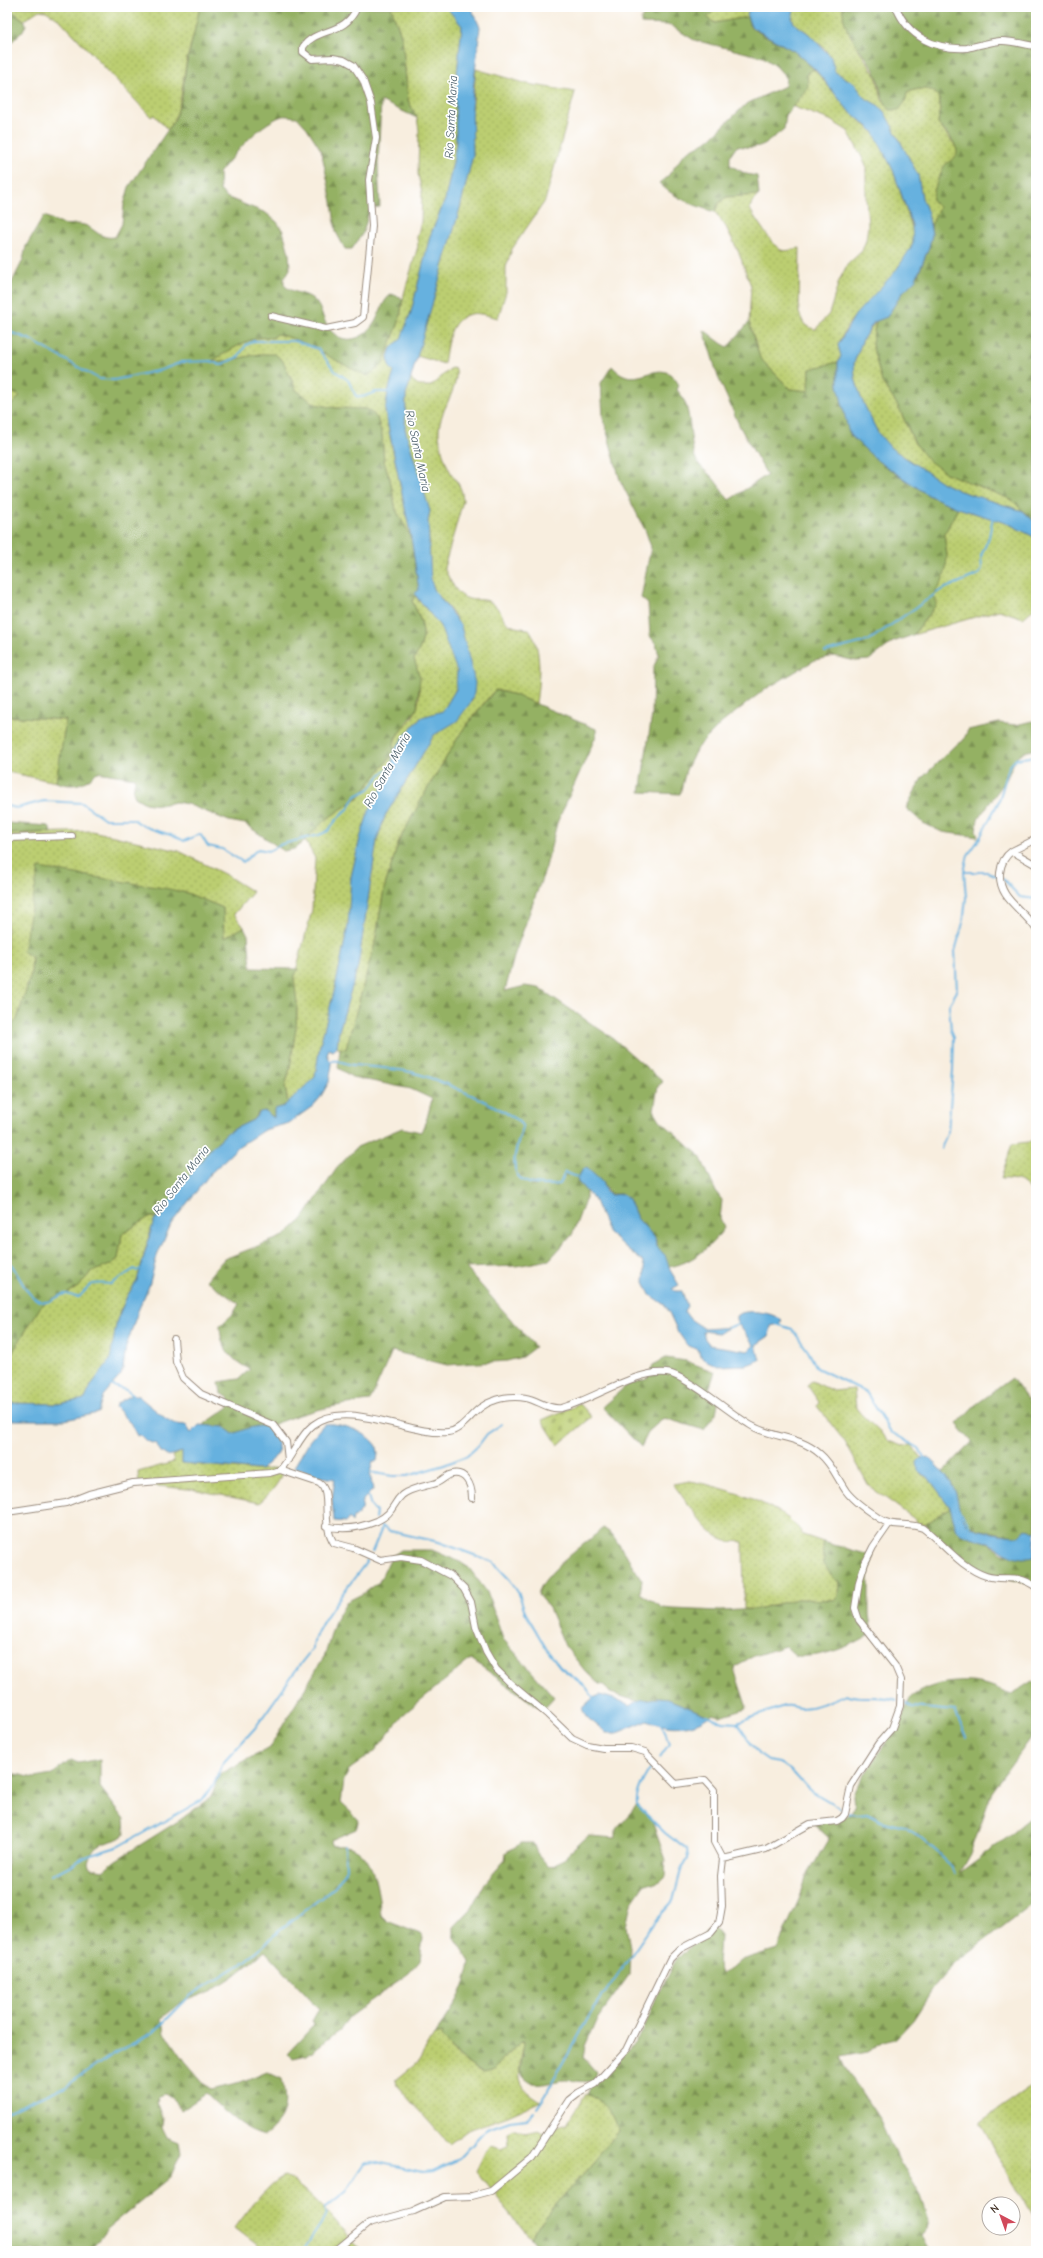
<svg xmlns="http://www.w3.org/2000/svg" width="1043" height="2258" font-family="'Comic Neue',sans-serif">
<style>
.grass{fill:url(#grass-dots);stroke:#7b7c48}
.forest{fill:url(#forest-firs);stroke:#686e40}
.cemetery{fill:url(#cemetery-stones);stroke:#7b7c48}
.water{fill:#66b1df;stroke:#506e7e}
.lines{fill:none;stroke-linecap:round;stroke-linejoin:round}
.stream{stroke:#66b1df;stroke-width:2}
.minor-casing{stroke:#9a8c7e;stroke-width:8}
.minor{stroke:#fff;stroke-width:6}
.labels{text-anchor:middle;stroke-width:3.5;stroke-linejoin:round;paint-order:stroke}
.water-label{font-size:12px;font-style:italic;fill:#4c606b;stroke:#fff}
</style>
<defs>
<pattern id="grass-dots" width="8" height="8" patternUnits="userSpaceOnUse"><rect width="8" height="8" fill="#bbce71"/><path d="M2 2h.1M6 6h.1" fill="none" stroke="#a2b161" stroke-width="1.8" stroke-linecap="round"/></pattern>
<pattern id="forest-firs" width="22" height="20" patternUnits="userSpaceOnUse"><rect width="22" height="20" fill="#94b163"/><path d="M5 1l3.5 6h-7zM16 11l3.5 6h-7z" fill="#7a9051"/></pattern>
<pattern id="cemetery-stones" width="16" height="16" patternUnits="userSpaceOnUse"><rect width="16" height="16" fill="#bbce71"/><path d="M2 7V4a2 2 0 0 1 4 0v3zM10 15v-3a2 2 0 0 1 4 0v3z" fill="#a2b161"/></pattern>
</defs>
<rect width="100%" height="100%" fill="#fff"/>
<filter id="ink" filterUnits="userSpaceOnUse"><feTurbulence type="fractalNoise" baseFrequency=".025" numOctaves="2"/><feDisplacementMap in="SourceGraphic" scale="8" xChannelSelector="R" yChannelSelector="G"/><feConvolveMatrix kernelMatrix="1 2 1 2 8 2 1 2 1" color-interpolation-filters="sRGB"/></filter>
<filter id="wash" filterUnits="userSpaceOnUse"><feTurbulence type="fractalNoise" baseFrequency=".012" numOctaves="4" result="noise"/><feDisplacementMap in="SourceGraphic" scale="16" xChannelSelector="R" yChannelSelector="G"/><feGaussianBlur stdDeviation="0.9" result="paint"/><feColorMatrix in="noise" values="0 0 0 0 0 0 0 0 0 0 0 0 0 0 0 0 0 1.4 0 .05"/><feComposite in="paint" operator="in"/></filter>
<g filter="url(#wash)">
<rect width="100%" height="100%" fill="#f8eedf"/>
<path class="grass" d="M7,7H200C198,24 192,39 188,55C181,82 184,107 168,130L154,115L151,117L61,21L46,11L39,10L24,20Z
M391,7H446L462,26L455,92L456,143L453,162L445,200L430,236L411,312L401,339L391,348L388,356V361L394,372L388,392L385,413L411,537L396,510L390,479L384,462L382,435L377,418L367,409L335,408L315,404L296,390L290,375L260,354L226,361H211C229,352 250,334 272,338L277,334L292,337L326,354L382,365L399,322L404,294L418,246L417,237L421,222L422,193L418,174L419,130L417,118L408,100L402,38Z
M717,7H749L747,17L716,23L707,18Z
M795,7H843L857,47L876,76L882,100L905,102L907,93C916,88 935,85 939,99C941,106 938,117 938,124L955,145L958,153L940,174L934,191L939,207L931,226L922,198L918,175L885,113L879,106L865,98L854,83L835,72L826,50L809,34L794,23L792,18Z
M476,69L528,84L575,92L545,201L512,249L506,267V292L498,318C489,316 476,311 467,315C448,322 447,347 444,364L417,356L460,208L473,155L471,124Z
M814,69L848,110L875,134L893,170L914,234C913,265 873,293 855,316C847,324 843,335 838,345L841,356L838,362L810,370L809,391L790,389L760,358L749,322L751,286L739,253L726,227L715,212L718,204L725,197L759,195L752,202L750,209C754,217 774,247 781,250C787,252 793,249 800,248L799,313L804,324L815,330L829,314L839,281L847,265L862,251L866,240L868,225L866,197V165L848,131L830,120L791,106L802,95L807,73Z
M876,321L872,344L882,382L898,406L915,444L946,473L1012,500L1023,511L960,491L943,483L891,448L878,433L861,398L855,378L854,363L863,339Z
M451,368L456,369C459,391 438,411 439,433C440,445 444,459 449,469C456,483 462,484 463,501L444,568C450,579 456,596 469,599C476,601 484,598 490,602C510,614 494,626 529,629C543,649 539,680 536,704L515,695L496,690L491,694L462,731L425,793L399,841L384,889L375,943L346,1049L337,1048L339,1031L358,966L377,840L385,816L434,735L471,702L474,693L464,639L455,616L435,591L431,581L428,521L430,511L405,429L406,395L410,379L420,386H431Z
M7,390L20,396L7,410Z
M958,508L1009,524L1036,538V607L1023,618L999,610L913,635L932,611L933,596L947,555L944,535Z
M415,593C416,601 427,608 432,615C444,629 462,667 456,687C454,695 447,703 443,711L420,718L406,734L394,751C391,732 412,725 417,708C422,692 419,675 414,659C429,635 423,624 412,601Z
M7,716L66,720L56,782L7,772Z
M393,754L391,770L369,811L359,842L351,877L348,926L335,988L320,1045L315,1077L288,1103L285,1087L290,1068L297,1015L294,978L312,910L315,858L305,840L325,820L359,797Z
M92,831L179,851L226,875L253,892L234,914L244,927L224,938L223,908L187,893L136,885L31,920L24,951L32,957L31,974L17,1020L7,1030V834Z
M1036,1141V1202C1030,1183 1019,1178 1001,1179L1012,1144Z
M149,1217L156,1218L149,1235L137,1281L127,1296L117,1320L114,1348L109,1363L92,1384L85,1399L82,1401L58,1404L7,1403V1361L41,1306L53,1298L66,1294L78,1287L91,1272L110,1265L118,1259L122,1234Z
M812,1381L833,1391L854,1389L856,1408L860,1413L889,1441L902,1446L912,1445L921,1458L917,1462L921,1474L928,1477L950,1507L925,1525H917L916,1520L869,1486L845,1442L817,1406L819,1402L807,1385Z
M181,1452L183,1453L182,1463L256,1470L283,1468C282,1482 269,1494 259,1503L197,1490L139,1484L138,1472L174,1462L172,1456Z
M690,1481C720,1486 788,1506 803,1535L823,1542L824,1564L839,1581L838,1596L834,1600L797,1599L757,1609H744L743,1542C738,1541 731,1542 727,1541C707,1536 686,1500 673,1484Z
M442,2033C447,2049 468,2067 484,2072L505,2057L521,2041H524C524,2047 522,2051 521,2057C517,2081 520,2088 541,2101L508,2116L468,2130L449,2144L397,2086L396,2080L418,2062L434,2035Z
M1036,2083V2222L980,2125V2122Z
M586,2094C602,2099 616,2114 618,2131C591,2169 556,2200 530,2238L476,2171L486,2150L490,2146L501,2149L509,2145L508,2133L512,2129L525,2133L538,2130L543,2133C552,2132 557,2124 567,2124Z
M285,2176C316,2196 337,2225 362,2251H265L235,2228C245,2214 271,2180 285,2176Z"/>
<path class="forest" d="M7,7L25,21L26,25L22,32L7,46Z
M200,7H391L402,38L408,100L417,118L381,101L378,164L380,207L372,208L369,212L363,233L352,249H345L336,232L332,202L321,150L307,128L297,117C292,117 286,115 282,116C256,126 236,153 219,173L220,190L226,197L266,213L277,222L283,231L289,253L290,269L284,279V285C292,294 306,292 314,300C322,308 322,318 328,327C341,346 362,341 373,325C381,314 381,301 392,294L403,299L399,322L382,365L368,376C337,364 310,341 277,334L272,338C251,334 230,351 212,361H226L260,354H275L283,361L296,390L315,404L335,408L367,409L377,418L382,435L384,462L390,479L396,510L411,537L419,590L412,601C423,625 429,635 414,659L420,677L417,709L395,738L393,754L359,797L325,820L302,843L294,849L284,851L245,824L229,821L187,804L176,802L159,805L145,803L135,797L133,792L135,778L97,772C85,785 73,788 56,782L66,720L7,716V410L20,396L7,390V306L11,297L8,290L23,260L26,246L44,216C50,218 56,222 62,224C70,226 78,222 87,226C98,232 101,239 115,237L122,224L124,205L129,187L175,119L182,97L186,66Z
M651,7H717L707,18L715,23L747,17L751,28L794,51L814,69L807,73L808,87L786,115L784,129C765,144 762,150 737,146L730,156V165L746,174L757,176L759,195L726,197L718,204L715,212C695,206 674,198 659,183L668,176L685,153L710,139L746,104L785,86L786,77L776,66L763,57L694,40L670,25L641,24V19Z
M843,7H1036V523L1012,500L946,473L929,461L915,443L898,406L882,382L872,344L876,321L887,317L902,293L911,284L919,273L929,247L932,235L931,226L939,207L932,200C934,189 939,175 945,165C948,161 958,158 957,152C957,142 944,131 938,124C939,117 942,106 939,99C935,85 916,88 907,93L905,102L899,110H890C879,96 882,91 877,76C867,53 841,35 843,7Z
M749,322L760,358L790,389L809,391L810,369L838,362V385L850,435L882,464L928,495L958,508L944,535L947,555L946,569L942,581L933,596L936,599V605L913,635L893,642L869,660L856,661L834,656L815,660L764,690L723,722L697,748L686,770L680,794L640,792L652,715L653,668L659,655L656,644L650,636L648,604L641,598L651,547L646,532L620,480L603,417L601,383L612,366C638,396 660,350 679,385L677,390C693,406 688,436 695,457C699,467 706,471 713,478C719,485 723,493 729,500L767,475L740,427L718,377L704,330C713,336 719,343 728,347Z
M495,690L515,695L596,729V736L557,823L546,867L515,953L505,991L525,986L539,988L614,1039L663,1082L658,1086L654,1110L660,1120L700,1156L716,1192L722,1200L720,1219L724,1228C711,1247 692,1263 669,1267L656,1247V1240L637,1218L629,1199L622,1194H609L602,1182L583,1169L577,1179L586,1190V1198L572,1235L549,1260L516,1266L466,1268L535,1347L522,1357L507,1361L447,1365L392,1351L370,1401C334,1405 301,1412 267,1427L265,1425L233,1434L224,1427L203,1425L229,1407V1398L221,1393L219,1382L239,1379L250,1369C231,1361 220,1346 220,1326L233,1314L239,1304L206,1280L224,1259L284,1236L302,1220L337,1168L357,1147L402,1128L421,1132L427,1118L432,1099L411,1089L352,1077L338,1068L340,1048L346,1049L375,943L384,889L399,841L425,793L462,731Z
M1032,721L1036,722V749L1024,752L1016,758L1006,780L978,819L976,830L978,837L942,832L923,823L906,808L922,778L953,747L963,741L968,730L999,723L1016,725Z
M7,823L49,826L51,832L7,834Z
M39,868L169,889L187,893L223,908L224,938L244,927L248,935L251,968L298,969L294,978L297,1003L296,1028L290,1068L285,1087L288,1103L274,1112V1118L265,1111L258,1113L253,1120L228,1132L211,1148L164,1209L162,1217H149L122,1234L118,1259L110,1265L91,1272L78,1287L66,1294L53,1298L41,1306L7,1361V1030L17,1020L31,974L32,957L23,951Z
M666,1358L686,1361L715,1372L709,1389L719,1398L716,1413L704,1430L664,1418L649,1431L641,1447L602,1407L627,1385L647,1379L653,1365Z
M1012,1378L1036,1412V1531L1025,1529L1019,1537L976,1529L968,1525L959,1510L956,1493L943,1472L972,1442L957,1424L974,1406Z
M950,1507L957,1531L986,1542L1003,1553L1034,1557L1036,1555V1586L986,1573L954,1553L925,1525Z
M603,1528L612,1534L642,1580L640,1593L663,1608L673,1609L721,1611L757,1609L797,1599L834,1600L838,1596L839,1581L835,1580L824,1564L823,1542L873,1556L869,1573V1615L872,1633C851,1647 821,1658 796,1656L785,1646L754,1656L735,1666L734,1669L747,1708L720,1716L711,1714L709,1716L668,1699L658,1698L637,1701L610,1693L604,1685L599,1684L586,1672L565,1646L549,1608L538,1595C541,1574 587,1543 603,1528Z
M401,1550H432L460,1562L469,1568L487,1592L503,1639L554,1697L542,1710L471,1659L405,1713L374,1752L350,1769L344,1780L341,1803L359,1820L356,1829L331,1840L332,1846C336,1846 341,1845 345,1846C375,1848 378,1893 381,1915L387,1921L420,1934L423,1938L420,1961L409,1973L349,2017L341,2029L307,2055L293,2058L287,2054L314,2025L312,2021L319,2009L265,1951L234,1976L211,1991L182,2002L162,2018L164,2034L170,2039L185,2061L210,2090L241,2083L267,2072L282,2079C287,2105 287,2117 265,2135C242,2130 222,2109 206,2094L181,2110L171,2098L165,2094L159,2096L157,2100L163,2117L162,2127L167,2137L179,2142L181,2153L170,2178L106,2230L90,2251H7V1772L34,1778L52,1775L71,1760L78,1763L100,1759V1787L124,1819L125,1834C110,1847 95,1837 88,1863L92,1868L103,1870L116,1860L180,1820L211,1797L219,1775L270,1747L325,1655L335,1621L346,1602L366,1592L379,1582L391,1557Z
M1032,1681L1036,1683V1731L992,1792L971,1852L959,1873L1008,1837L1036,1814V1901L953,1965L937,1983L913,2020L895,2039L883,2042L867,2052L840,2057L844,2066L880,2120L899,2163L905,2169L921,2196L929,2220L927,2229L921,2236L929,2251H541L530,2238C556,2200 591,2169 618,2131C616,2115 602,2099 587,2095L593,2081C583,2083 575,2080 565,2080C545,2081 536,2093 520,2073L524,2041H521L493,2070L484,2072C468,2067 451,2050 441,2036L442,2033L434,2035C452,2012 466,1990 470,1961L454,1936V1927L471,1909L485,1883L505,1860L506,1852L522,1843H533L537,1853L549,1867L556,1865L588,1836L616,1838V1829L637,1805L652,1820L666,1860L665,1876L656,1884L647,1883L644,1885L631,1904L626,1926L630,1947L629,1975L596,2021L585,2046L583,2057L597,2073L594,2081L629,2049L643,2031L657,1996L676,1960L712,1926L720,1936L718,1965L721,1974L731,1969L741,1960L777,1949L800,1897L807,1875L829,1838L814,1824L843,1818L852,1812L855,1806L854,1795L859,1783L902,1718L910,1698C929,1682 964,1678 988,1685C996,1687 1003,1692 1012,1694Z"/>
<path class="cemetery" d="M580,1404L592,1417L558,1445L542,1420Z"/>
<path class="water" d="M446,7H471L480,27L472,100L473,155L460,208L406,395L405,429L430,511L428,521L431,581L435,591L461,626L475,683L474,693L471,702L457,721L434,735L385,816L377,840L358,966L339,1031L337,1047L333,1051L329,1049L327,1054L332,1065L329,1082L320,1098L313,1106L289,1123L264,1130L239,1146L210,1174L171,1224L157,1256L149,1286L138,1311L126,1347L123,1368L121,1375L103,1396L98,1413L65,1420H7V1403L58,1404L85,1399L92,1384L110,1360L117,1320L127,1296L137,1281L154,1220L162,1216L164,1209L211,1148L228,1132L253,1120L260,1112L265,1111L274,1118V1109L284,1106L315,1077L320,1045L335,988L348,926L351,877L360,838L369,811L390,773L394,751L406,734L422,717L443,711L456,689L457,671L440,626L416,596L415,593L419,590L411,537L385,411L388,392L394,372L389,366L388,356L391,348L401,339L411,312L430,236L445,200L453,162L456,143L455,92L462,26Z
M749,7H795L792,18L794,23L809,34L831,57L835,72L854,83L865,98L879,106L885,113L918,175L922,198L928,213L932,235L929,247L916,279L902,293L887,317L874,322L863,339L854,363L855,378L861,398L878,433L891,448L943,483L960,491L1023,511L1036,523V538L1009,524L958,508L928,495L878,461L853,438L848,430L838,385V363L841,356L838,345L855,315L894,273L901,263L913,244L912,225L893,170L873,131L848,110L815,69L794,51L751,27L747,16Z
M587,1168L602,1182L606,1192L611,1195L622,1194L629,1199L637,1218L655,1238L656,1247L665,1255L670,1270L679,1285L672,1289L675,1291H682L687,1306L684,1311L690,1319L705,1329L731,1327L718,1333L703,1331L705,1339L710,1345L748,1351L754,1345L736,1321V1316C744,1308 775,1312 782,1321L779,1324L771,1326L769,1336L756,1345L760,1360L747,1365L718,1366L703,1359L698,1350L687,1345L678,1332L666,1306L650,1295L644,1282L645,1269L642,1261L609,1234L595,1201L578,1182L577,1179L583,1169Z
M132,1395H137L165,1418L175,1424L186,1425L191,1433L199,1425L224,1427L233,1434L248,1428L265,1425C273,1432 280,1444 278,1454L260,1470L182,1463V1452L167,1456L161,1452L156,1444L146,1441L140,1435L137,1436L131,1424L115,1407L117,1403Z
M324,1424C340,1422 368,1432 377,1446L378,1454L377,1461H373L370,1473L373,1490L363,1500L362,1509L357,1516L353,1517L352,1522L349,1518L346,1522L334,1521L332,1499L335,1479L315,1476L294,1467L310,1440Z
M928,1457C938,1467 952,1480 956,1494C959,1504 959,1517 968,1525C975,1531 1009,1536 1019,1536L1025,1529L1036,1531L1034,1557C1015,1562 1003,1549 986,1542C976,1538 966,1537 957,1531L950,1507L928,1477L918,1471L917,1462L921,1458Z
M600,1695L624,1702L629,1706L640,1700L658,1698L668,1699L709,1716C692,1730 665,1729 648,1720L617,1733H606C597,1723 586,1721 582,1708L593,1698Z"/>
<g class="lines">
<path class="stream" d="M7,331L29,339L99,379L114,380L161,370L182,362L211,361L220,365L238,357L246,345L254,341H295L318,349L335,371L348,380L356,396L362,397L376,392H390
M825,652L868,641L941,590L979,574L982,569L981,556L989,537L993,516
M7,806L17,808L44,801L82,803L105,819H133C148,832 168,831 184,841L200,834L208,846L222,849L243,862L258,849L269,851L282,844L319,835L328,831L337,819L348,809L356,796L369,789L381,774L394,766
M964,872H987L998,876
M1003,879L1020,897L1036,899
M329,1062C338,1058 344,1064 353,1065C372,1067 392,1068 411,1072C432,1077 513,1110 523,1127C508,1168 508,1190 560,1184L565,1172L579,1178
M941,1149L948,1131L953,1070L954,1037L951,1030L949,1005L957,991L955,951L963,923L966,898L964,872L968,855L978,841L999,801L1009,767L1016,759L1036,756
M7,1259C19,1270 25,1302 46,1302C53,1302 59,1294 66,1294C71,1294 74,1298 79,1297C95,1281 88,1283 111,1284L134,1269L137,1271L140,1269
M776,1324L792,1329L808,1351L817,1368L866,1392L891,1432L919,1448L925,1459
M728,1328L740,1323
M110,1385L126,1390L133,1395
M368,1472L393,1476H407L444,1465L467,1456L478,1446L487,1434L502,1424
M367,1493L371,1506L376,1512L375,1519
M959,1510L970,1526
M377,1523L390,1531L439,1542L493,1562L510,1580L519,1594L525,1612L547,1650L560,1667L586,1687L595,1700
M372,1552L382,1528
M904,1703L912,1707L955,1711L966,1737
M706,1715L723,1722L737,1723L784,1706C791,1705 795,1708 802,1708C818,1707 832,1700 846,1694C855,1700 880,1694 897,1700
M737,1723L758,1754L768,1761L779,1763L790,1769L808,1789L842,1809
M660,1757L669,1744L665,1731L660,1724
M848,1813L856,1815L867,1814L881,1821L904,1827L919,1836L944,1858L955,1874
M52,1875L88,1856L120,1846L202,1800L215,1782L223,1763L255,1728L301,1663L313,1648C312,1628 354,1580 367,1561
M537,2108L546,2095L553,2080L591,2013L655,1921L673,1901L681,1870L688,1858L687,1850L665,1833L637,1805C635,1792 645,1776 652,1766
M7,2112L66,2086L112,2055L154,2032L190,1996L247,1960L264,1946L278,1931L335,1887L346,1871L345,1846
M303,2251L324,2219L326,2214L324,2209L347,2190L365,2163L373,2161L422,2172L433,2171L459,2159L487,2129L510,2121L527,2119L533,2112"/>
</g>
</g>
<g filter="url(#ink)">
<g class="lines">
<g class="minor-casing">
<path id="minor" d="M896,7C908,37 935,50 967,48C978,46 989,42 1000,41C1012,40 1024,45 1036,46
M271,316L326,329L355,323L363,317L372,226L369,180L376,138L371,103L363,80L353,65L344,60L333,58L312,59L303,52V47C316,27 346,36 357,7
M7,838L72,836
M1012,851L1036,839
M1036,865L1012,851C1005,856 1001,863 1000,873C998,899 1023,909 1036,929
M174,1339L176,1362L183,1378L201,1394L273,1425L286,1442L288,1460
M280,1470C293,1456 299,1436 313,1425C347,1398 410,1436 448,1432C465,1430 473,1407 493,1401C502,1397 516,1396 526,1398C538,1400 548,1410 561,1408C591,1401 636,1369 667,1373C686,1375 732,1415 752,1426C775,1439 798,1435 820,1454C832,1464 837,1478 846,1491C854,1502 868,1511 880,1519C893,1528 908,1522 923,1528C943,1543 961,1568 986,1576C1006,1582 1015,1572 1036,1587
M7,1512L66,1503L89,1494L133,1483L270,1473L280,1470L319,1483C333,1492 320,1522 334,1543L353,1548L380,1560L401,1557L421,1560L451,1576L464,1589L471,1602L476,1627L486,1652L496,1669L510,1683L548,1715L572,1738L587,1745L603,1748H631L645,1752L676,1784L705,1780L714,1790V1842L723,1859L721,1876L722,1906L719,1923L711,1933L680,1949L670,1959L626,2050L595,2084L578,2093L569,2100L532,2157L491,2191L472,2196L445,2197L414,2211L369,2223L335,2251
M326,1526C344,1531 360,1528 377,1521C394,1513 392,1504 402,1495C411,1488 422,1487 433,1484C440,1483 443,1478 449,1475C465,1469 472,1485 472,1498
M723,1859L766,1849L810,1824L837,1821L842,1818L845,1814L851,1786L878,1744L892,1728L900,1706L901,1680L895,1666L859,1620L855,1608L859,1582L865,1563L873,1547L889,1524"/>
</g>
<use href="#minor" class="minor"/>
</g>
</g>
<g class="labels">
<g class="water-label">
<text transform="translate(451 117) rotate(-87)" y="4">Rio Santa Maria</text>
<text transform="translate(418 451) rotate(78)" y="4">Rio Santa Maria</text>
<text transform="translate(387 770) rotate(-61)" y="4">Rio Santa Maria</text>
<text transform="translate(181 1180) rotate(-52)" y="4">Rio Santa Maria</text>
</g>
</g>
<rect width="1043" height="2258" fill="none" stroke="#fff" stroke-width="24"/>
<g transform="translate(1001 2216) rotate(319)"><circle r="19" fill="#ffffff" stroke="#b1aaa5"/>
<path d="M0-3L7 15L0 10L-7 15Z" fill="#d1495b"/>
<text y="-6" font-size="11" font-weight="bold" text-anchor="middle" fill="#3b2a1e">N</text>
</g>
</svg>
